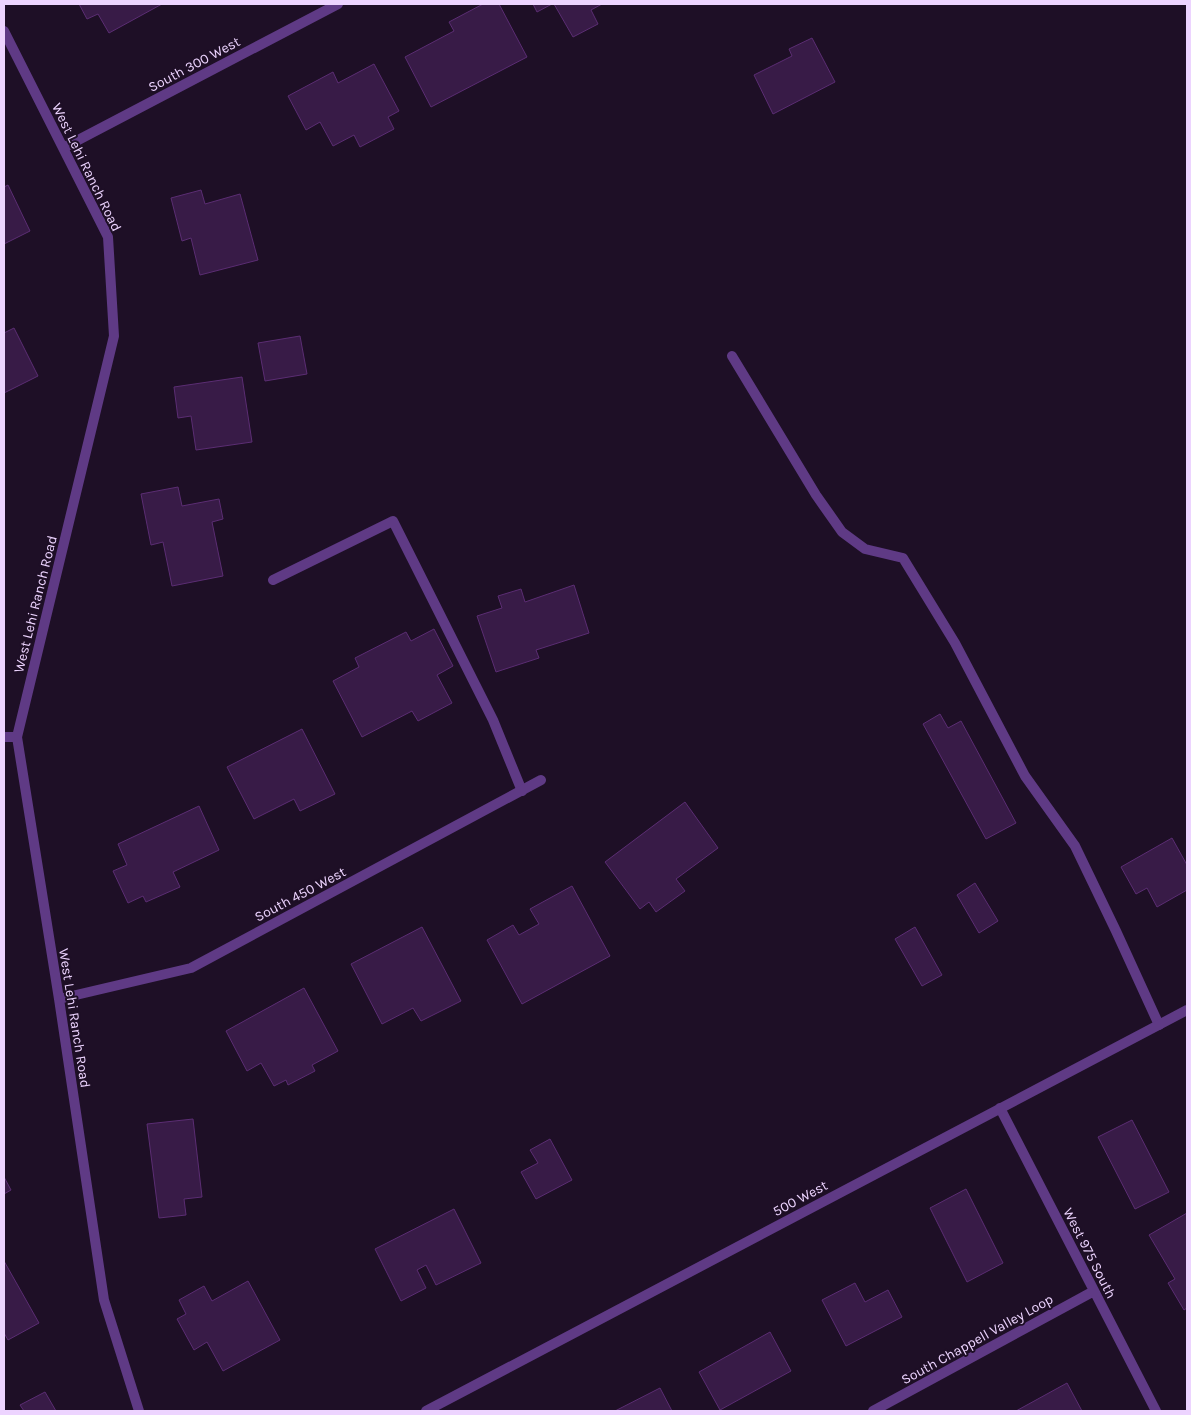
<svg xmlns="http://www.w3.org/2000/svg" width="1191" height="1415" font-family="Karla,sans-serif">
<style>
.building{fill:#381b47;stroke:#5b2d73}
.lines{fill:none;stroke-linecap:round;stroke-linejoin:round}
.service{stroke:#5f3a85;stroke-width:10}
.minor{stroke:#5f3a85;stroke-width:10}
.tertiary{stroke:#5f3a85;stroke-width:10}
.labels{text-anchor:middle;stroke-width:4;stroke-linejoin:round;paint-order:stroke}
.street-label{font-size:14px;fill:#edd4ff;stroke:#1e0f26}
</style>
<rect width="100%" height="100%" fill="#1e0f26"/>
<path class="building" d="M79,4H162L109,33L98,14L87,19Z
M483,4H499L527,57L431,107L405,57L454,31L449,22Z
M533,4H552L537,12Z
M554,4H602L591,10L598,24L573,37Z
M812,38L835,82L773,114L754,75L792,56L789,49Z
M374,64L399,111L388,117L394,129L360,147L354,135L333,146L320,122L306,130L288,96L333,72L338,83Z
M8,185L30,231L4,244V187Z
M201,190L205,204L240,194L258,260L200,275L191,238L182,241L171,198Z
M14,328L38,376L4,393V333Z
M300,336L307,374L265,381L258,343Z
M242,377L252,442L196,450L191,416L178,418L174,387Z
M178,487L182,506L219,499L223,519L212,522L223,576L172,586L163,542L151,545L141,494Z
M574,585L589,633L536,650L539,658L496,672L477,616L502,608L498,596L521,589L525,602Z
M434,629L453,666L437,675L452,703L418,721L412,711L362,737L333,681L359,667L355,658L406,632L411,641Z
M940,714L948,728L961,721L1016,823L986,839L923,724Z
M302,729L335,794L300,811L294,799L254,819L227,767Z
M685,802L718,848L676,879L685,891L656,912L649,902L640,909L605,862Z
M199,806L219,850L173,872L180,887L146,902L143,896L128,903L113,871L127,865L118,844Z
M1172,838L1187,865V890L1157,907L1147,888L1136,894L1121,867Z
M975,883L998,921L979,933L957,895Z
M572,886L610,956L522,1004L487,940L513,925L519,935L539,924L530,909Z
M422,927L461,1001L421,1021L413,1008L382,1024L351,964Z
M915,927L942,975L922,986L895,939Z
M304,988L338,1051L312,1065L315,1071L288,1085L286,1080L274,1086L261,1063L247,1071L226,1031Z
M193,1119L202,1197L184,1199L186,1215L159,1218L147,1124Z
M1132,1120L1169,1192L1135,1209L1098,1137Z
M550,1139L572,1180L536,1199L521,1172L538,1163L530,1150Z
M4,1177L11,1190L4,1194Z
M966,1189L1003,1263L967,1282L930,1208Z
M454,1209L481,1263L436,1285L426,1265L417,1270L426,1288L401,1301L375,1249Z
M1187,1213V1308L1184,1310L1168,1283L1175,1279L1149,1235Z
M4,1261L39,1323L8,1340L4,1333Z
M248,1281L280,1340L223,1371L207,1342L194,1350L177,1319L186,1314L179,1300L204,1286L212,1301Z
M855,1283L865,1302L888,1290L902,1317L846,1346L822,1300Z
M770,1332L791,1371L720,1410L699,1372Z
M1067,1383L1082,1411H1016Z
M660,1388L672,1411H615Z
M45,1392L56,1411H24L20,1405Z"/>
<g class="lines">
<path class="service" d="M732,356L816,495L842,532L865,549L903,558L955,643L1025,776L1075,846L1116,931L1159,1025
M273,580L393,521L493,720L522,791"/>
<path class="minor" d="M4,31L108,237L114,336L17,737L59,999L104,1300L139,1411
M63,148L338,4
M4,737H17
M59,999L191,968L541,780
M1000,1108L1156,1411
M873,1411L1094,1291"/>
<path class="tertiary" d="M426,1411L1187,1010"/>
</g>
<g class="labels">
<g class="street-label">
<text transform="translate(194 64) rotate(-28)" y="5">South 300 West</text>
<text transform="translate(87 167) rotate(64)" y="5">West Lehi Ranch Road</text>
<text transform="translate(35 604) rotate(-76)" y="5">West Lehi Ranch Road</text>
<text transform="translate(300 894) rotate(-28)" y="5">South 450 West</text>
<text transform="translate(75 1018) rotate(81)" y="5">West Lehi Ranch Road</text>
<text transform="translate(800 1198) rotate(-28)" y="5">500 West</text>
<text transform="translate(1090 1253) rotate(63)" y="5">West 975 South</text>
<text transform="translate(977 1339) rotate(-29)" y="5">South Chappell Valley Loop</text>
</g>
</g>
<rect width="1191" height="1415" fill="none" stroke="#edd4ff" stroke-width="10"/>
</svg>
